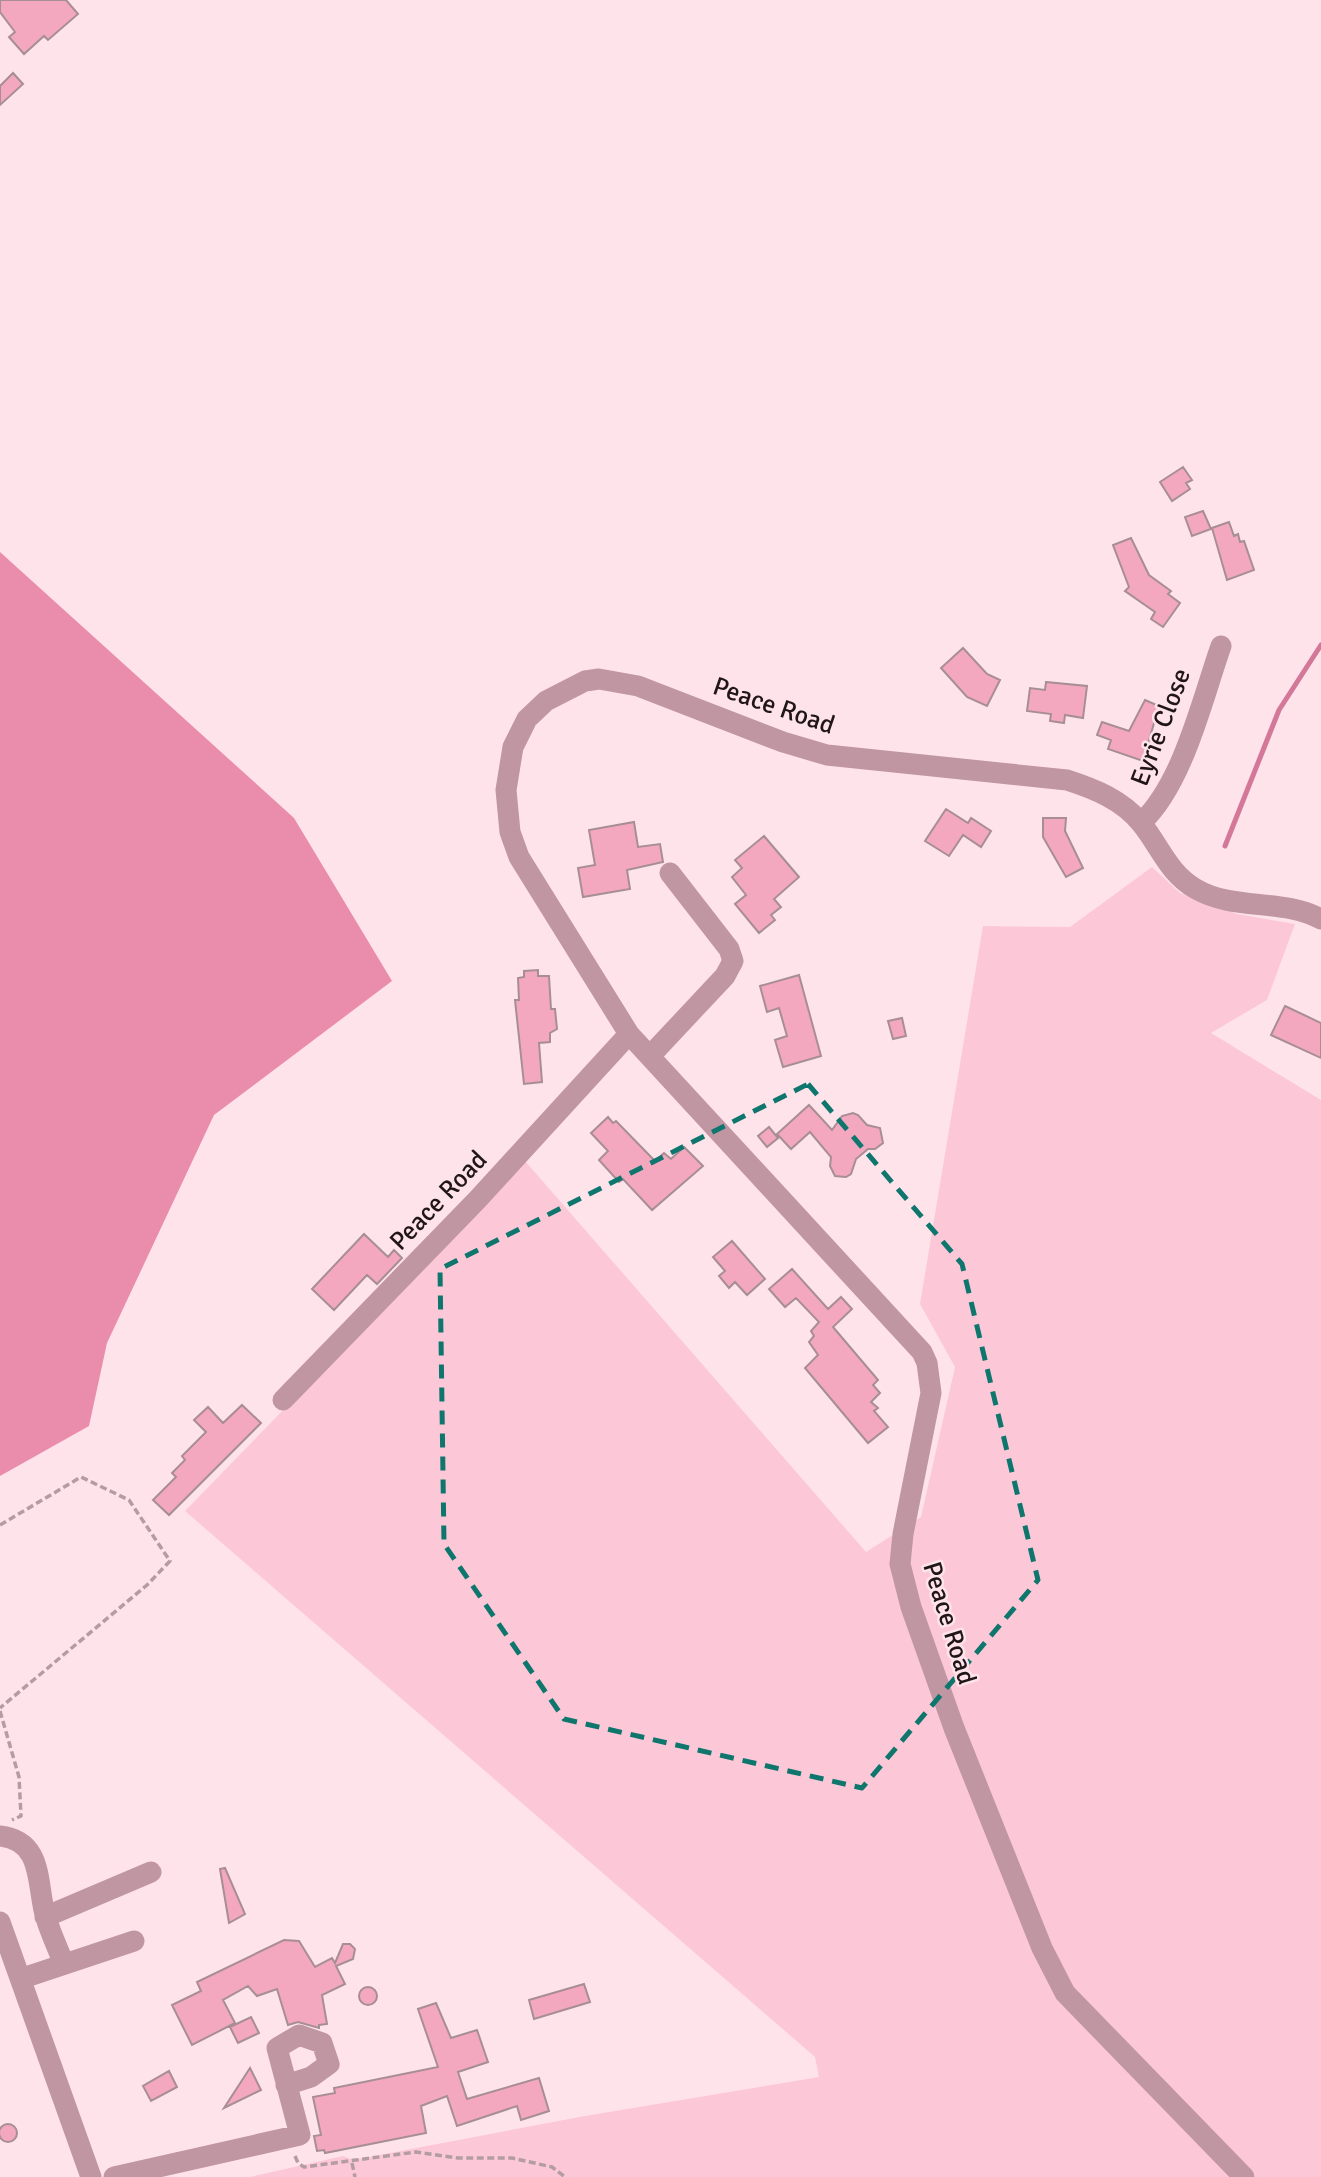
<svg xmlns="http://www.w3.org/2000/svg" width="1321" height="2177" font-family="Signika,sans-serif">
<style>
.green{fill:#fcc8d8}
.forest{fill:#ea8dad}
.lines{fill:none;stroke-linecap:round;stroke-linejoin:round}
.stream{stroke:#d37898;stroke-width:5}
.building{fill:#f4a8c0;stroke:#a78e95;stroke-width:2}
.path{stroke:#b39da3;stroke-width:3.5;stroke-dasharray:7 3.5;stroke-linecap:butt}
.minor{stroke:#c096a3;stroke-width:21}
.marked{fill:none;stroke:#0f766e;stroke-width:5;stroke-dasharray:14 9;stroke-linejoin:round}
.labels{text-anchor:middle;stroke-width:5;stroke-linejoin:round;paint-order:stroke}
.street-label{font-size:26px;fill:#201619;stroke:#ffe3eb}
</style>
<rect width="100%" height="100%" fill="#ffe3eb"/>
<path class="green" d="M1152,867L1180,893L1237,914L1295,924L1267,1000L1211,1033L1321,1100V2177H250L343,2156L353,2160L585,2116L819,2077L815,2057L185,1511L525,1161L866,1552L921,1517L955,1367L920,1304L983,926L1070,927Z"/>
<path class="forest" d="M0,552L294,818L392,981L214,1115L107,1343L89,1426L0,1476Z"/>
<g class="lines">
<path class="stream" d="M1225,846L1279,710L1321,645"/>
</g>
<path class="building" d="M0,0H66L78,14L48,40L44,36L24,54L9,37L15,32L0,12Z
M13,73L23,84L0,105V86Z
M1183,467L1192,480L1186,483L1190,489L1172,501L1160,482Z
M1203,511L1211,529L1192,536L1185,517Z
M1229,522L1234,536L1238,534L1240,542L1244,541L1254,570L1227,580L1212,528Z
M1131,538L1149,575L1171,591L1168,594L1180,603L1163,627L1151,619L1155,612L1125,591L1129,587L1113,545Z
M963,648L987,674L1000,680L987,706L967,697L941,668Z
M1046,682L1087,686L1083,718L1065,715L1064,723L1050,721L1051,714L1027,711L1030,688L1045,690Z
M1145,700L1159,706L1143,761L1108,749L1111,740L1097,735L1102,722L1129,731Z
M946,809L968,823L971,818L991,831L981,847L963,835L949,856L925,841Z
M1043,818H1066L1065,831L1083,868L1066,877L1043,837Z
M634,822L638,847L660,844L663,862L627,870L630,889L583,897L578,868L595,865L589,830Z
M764,836L799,877L774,899L781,907L771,915L775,920L759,933L735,904L746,895L732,877L742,868L735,860Z
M538,970V976H549L551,1009H555L557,1029L550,1033V1042L539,1043L542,1082L524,1084L515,1000H519L518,978L524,977V971Z
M799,975L821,1056L783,1067L775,1040L787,1036L779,1008L767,1012L760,986Z
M1285,1006L1321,1023V1058L1271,1035Z
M902,1018L906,1036L893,1039L888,1021Z
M809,1105L832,1130L842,1116L853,1113L858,1115L867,1125L880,1128L883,1143L875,1149H868L856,1159L851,1174L846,1177L835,1176L830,1166L831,1157L810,1132L791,1149L777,1134Z
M608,1117L613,1123L616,1121L655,1161L664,1153L671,1159L684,1147L703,1166L652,1210L623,1179L619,1182L599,1160L608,1151L591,1133Z
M769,1127L778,1138L767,1147L758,1136Z
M364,1234L388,1257L394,1250L402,1258L377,1284L367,1275L334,1310L312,1289Z
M732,1241L765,1279L747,1295L735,1282L729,1288L719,1276L725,1271L713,1257Z
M792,1269L828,1309L841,1297L852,1309L833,1327L878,1380L873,1385L880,1393L871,1402L878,1408L874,1411L888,1427L868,1443L805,1368L818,1355L809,1342L814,1336L811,1331L819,1322L796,1298L785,1307L769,1289Z
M242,1405L261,1423L169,1515L153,1500L176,1477L172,1473L185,1460L182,1456L206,1432L194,1420L208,1407L223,1423Z
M225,1868L245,1914L229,1923L220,1869Z
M284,1940L299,1941L315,1967L332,1958L335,1963L343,1944H350L355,1949L353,1959L336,1966L345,1984L322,1995L327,2024L319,2025V2028L298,2022L288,2025L277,1989L257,1996L248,1986L223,2000L235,2023L192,2045L172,2005L201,1991L197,1982Z
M584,1984L590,2002L534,2019L529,2000Z
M359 1996a9 9 0 1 1 18 0a9 9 0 1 1-18 0Z
M436,2003L451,2038L477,2030L488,2062L458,2072L467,2099L539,2078L549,2111L521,2120L517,2106L457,2126L447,2096L421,2106L426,2133L325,2153L324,2150L317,2151L314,2136L321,2135L313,2097L335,2093L334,2088L438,2067L418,2009Z
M251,2017L259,2033L238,2043L230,2027Z
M250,2068L261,2090L224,2108Z
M169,2071L177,2087L151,2101L143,2086Z
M-1 2133a9 9 0 1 1 18 0a9 9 0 1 1-18 0Z"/>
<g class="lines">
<path class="path" d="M0,1525L81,1477L129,1500L170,1561L147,1585L0,1708
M0,1711L19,1777L21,1816L12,1820
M295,2156L298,2163L304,2167L416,2152L458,2158H512L552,2167L565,2177
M352,2163L355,2177"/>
<path class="minor" d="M1141,823C1183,784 1202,700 1221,646
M650,1056L725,976L733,961L729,949L670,873
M283,1400L478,1199L629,1034
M0,1836C45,1841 36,1886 46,1918C51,1934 58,1949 64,1964
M45,1917L151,1872
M0,1922L91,2177
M23,1978L134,1941
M114,2177L300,2135L277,2048L299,2035L322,2043L329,2064L311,2077L286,2085
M1244,2177L1065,1993L1042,1948L954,1728L911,1607L900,1564L903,1534L931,1393L927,1363L922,1352L629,1034L519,857L510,832L506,790L513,747L527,719L546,701L585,681L599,679L638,686L783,742L827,755L1067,780C1095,789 1122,800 1141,823C1160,846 1168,873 1196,889C1234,911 1282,898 1321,919"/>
</g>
<path class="marked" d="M808,1084L962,1264L1038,1580L862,1788L564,1719L444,1544L440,1269Z"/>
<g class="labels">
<g class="street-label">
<text transform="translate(774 705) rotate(19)" y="9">Peace Road</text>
<text transform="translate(1160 727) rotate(-69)" y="9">Eyrie Close</text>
<text transform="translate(438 1200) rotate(-46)" y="9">Peace Road</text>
<text transform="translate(950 1623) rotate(73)" y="9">Peace Road</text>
</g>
</g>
</svg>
